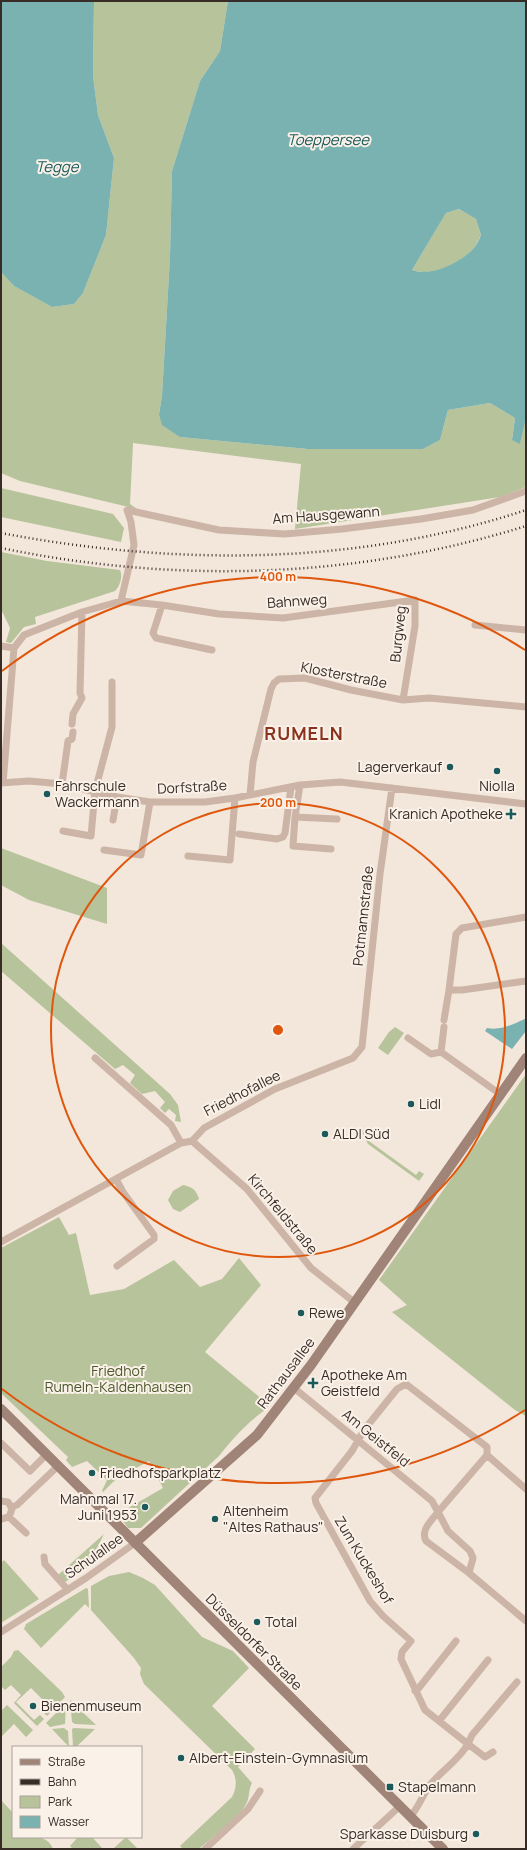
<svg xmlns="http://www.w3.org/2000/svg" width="527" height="1850" font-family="Manrope,sans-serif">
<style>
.green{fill:#b7c39a}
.water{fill:#79b2b1;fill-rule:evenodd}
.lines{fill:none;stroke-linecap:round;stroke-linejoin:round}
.minor{stroke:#ccb5a6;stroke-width:7}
.secondary{stroke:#a08477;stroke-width:10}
.rail{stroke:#382c27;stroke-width:2.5;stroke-dasharray:1 3;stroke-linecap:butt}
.ring{fill:none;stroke:#df570d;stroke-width:2}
.poi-dot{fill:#1b5a5b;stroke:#faf1e8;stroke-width:1.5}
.labels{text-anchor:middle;stroke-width:4;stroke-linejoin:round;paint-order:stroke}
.street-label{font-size:14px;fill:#382c27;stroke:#faf1e8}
.poi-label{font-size:14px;fill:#382c27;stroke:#faf1e8;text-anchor:start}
.park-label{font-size:14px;fill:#49572a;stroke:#faf1e8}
.water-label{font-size:15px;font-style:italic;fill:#1b5a5b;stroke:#faf1e8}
.district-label{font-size:18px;font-weight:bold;letter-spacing:1px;fill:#8b311d;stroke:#faf1e8}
.centre{fill:#df570d;stroke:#faf1e8;stroke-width:2}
.ring-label{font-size:12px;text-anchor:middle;font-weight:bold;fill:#df570d;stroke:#faf1e8;stroke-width:4;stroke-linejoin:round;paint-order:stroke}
</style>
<rect width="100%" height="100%" fill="#f3e6db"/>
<path class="green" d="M94,1H228L220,51L200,81L172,171L170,257L162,396L159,413L180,437L308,449H423L440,440L448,410L490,403L515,418L512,439L520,443L526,418V487L500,497L295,529L301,464L133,443L130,504L137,509L20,481L1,473V272L14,286L52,307L74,304L83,293L106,235L114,158L98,115L93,76Z
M459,209L476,219L481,235C478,240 476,246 473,249C459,264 432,277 412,270L446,213Z
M1,488L113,514L124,528L121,542L1,517Z
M1,552L47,561L120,570C123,576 120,586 115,591L35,617L36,624L24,627L11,643L6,642L10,628L1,609Z
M1,848L107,888V924L29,900L1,885Z
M1,943L170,1094L178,1105L181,1122L175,1121L176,1115L169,1109L165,1113L160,1108L165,1102L155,1091L142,1094L130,1083L135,1075L123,1065L115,1069L1,971Z
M395,1027L404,1033L388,1055L378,1048L389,1032Z
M526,1074V1416L515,1410L392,1312L407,1305L379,1280Z
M359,1127L369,1135L366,1139L416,1175L419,1171L424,1174L419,1181L368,1144Z
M183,1185C192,1187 196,1189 199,1199L180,1212L173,1209L168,1200L173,1191Z
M59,1217L69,1235L76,1233L90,1295L124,1289L174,1260L200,1287L222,1279L239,1258L261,1285L205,1352L269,1405C263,1413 256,1416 250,1422C238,1433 228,1444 219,1456L141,1528H128L118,1514L163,1488L149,1461L116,1479L103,1492L102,1491L107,1480L87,1461L72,1467L66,1460L68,1457L1,1393V1248Z
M104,1534L87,1568L65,1582L58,1575Z
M4,1560L39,1599L1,1623V1563Z
M129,1572L143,1578L155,1585L202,1637L233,1651L249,1668L212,1706L255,1749L238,1767L252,1783C248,1790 250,1798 246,1804C239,1818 211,1838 199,1849H183L180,1846L232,1797C237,1787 237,1779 232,1770L144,1684L140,1674L141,1668L134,1658L91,1610V1586L109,1576Z
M86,1588L88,1589L89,1608L85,1604L41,1648L24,1629L26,1624Z
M18,1650L62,1692L65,1697L47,1716L43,1712L49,1706L31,1688L16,1702L34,1720L40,1715L44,1719L37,1726L14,1703L21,1695L11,1685L5,1690L1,1686V1667L11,1657L14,1651Z
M70,1700L96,1725L75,1724L72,1722Z
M66,1703L65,1724L50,1727L46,1723Z
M7,1705L33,1730L26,1737L14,1724L1,1737V1711Z
M64,1728L68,1731L69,1747L52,1729Z
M74,1728L95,1729L76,1747H73L72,1729Z
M1,1800L13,1813V1837C28,1837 47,1833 53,1849H1Z
M78,1837H92L103,1849H73L70,1846Z
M126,1837L138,1849H113Z"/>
<path class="water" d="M1,1H94L93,76L98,115L114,158L106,235L83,293L74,304L52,307L14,286L1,272Z
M228,1H526V418L520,444L512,440L515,418L490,403L448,410L440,440L423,449H308L180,437L162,425L159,414L162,396L170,257L172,171L200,81L220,51ZM459,209L476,219L481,235C479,240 476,246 473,249C460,263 431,277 412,270L446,213Z
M525,1019L526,1031L512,1049L485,1031L487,1028C501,1031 513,1024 525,1019Z"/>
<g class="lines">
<path class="minor" d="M121,601L134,545L131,522L127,510L219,530L285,534L342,529L421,519L473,510L526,491
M162,605L153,633L156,638L212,650
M475,625L526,630
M1,646L14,648
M72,724L73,714L82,698L80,693L82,612
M1,783L29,781L62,784L117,797L150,802H205L235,798L300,785L340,782L526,804
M3,783L14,648L24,635L82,612L121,601L162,605L219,614L283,618L415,600V626L403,700
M62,784L68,741L72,739L73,732
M300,785L295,817L293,846L331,849
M250,795L253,762L271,689L274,683L279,679L305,678L351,690L403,700L429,698L526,707
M295,817L337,819
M113,820L117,797
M63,831L91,836L95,791L112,727V682
M239,834L277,839L283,837L285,833L291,787
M104,850L141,855L150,802
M188,856L230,860L235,798
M526,917L462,928L456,934L449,990H462L526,981
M444,1020L449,990
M444,1027L441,1052L500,1094
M408,1038L431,1054L441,1052
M95,1058L171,1125L181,1143
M192,1141L247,1189L311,1268L354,1302
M116,1179L123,1192L154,1235V1239L117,1266
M1,1242L181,1143L192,1141L204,1128L275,1089L353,1058L362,1047L380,874L392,788
M294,1388L432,1501L438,1512C432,1520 420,1530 426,1541L469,1573L526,1621
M1,1443L30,1471L46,1455
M1,1501L8,1502L12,1509L9,1517L1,1519
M11,1507L17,1505L58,1466
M9,1517L26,1533
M44,1557L45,1564L68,1590
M469,1573L473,1558L470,1551L448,1531L438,1512L487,1455
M1,1632L86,1578L135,1543
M415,1691L418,1689L456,1641
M439,1721L488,1660
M493,1752L485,1757L468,1744L472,1735L517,1682
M410,1817C419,1807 422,1796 430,1785C442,1770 458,1761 468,1744L425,1710L401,1659L402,1652L411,1641L383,1616L370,1601L316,1503L315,1498L352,1451L364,1430L397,1389L406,1384L487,1447V1455L526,1489
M205,1849L248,1809L260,1791
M353,1849L399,1807"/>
<path class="secondary" d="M1,1409L443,1849
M135,1543L257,1435L311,1365L526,1058"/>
<path class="rail" d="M1,533C175,566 357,566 526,510
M1,548C175,584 356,579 526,526"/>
</g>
<g class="ring">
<circle cx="278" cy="1030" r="227"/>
<path d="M525 1410A453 453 0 0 1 2 1389M2 671A453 453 0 0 1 525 650"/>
</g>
<g class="poi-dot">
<circle cx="450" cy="767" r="4"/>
<circle cx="497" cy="771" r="4"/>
<circle cx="47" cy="794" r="4"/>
<path d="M509 808h4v4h4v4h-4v4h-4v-4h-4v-4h4z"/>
<circle cx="411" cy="1104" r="4"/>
<circle cx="325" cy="1134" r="4"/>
<circle cx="301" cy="1313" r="4"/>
<path d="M311 1377h4v4h4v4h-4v4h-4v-4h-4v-4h4z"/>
<circle cx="92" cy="1473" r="4"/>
<circle cx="145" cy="1507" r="4"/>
<circle cx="215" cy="1519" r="4"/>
<circle cx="257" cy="1622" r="4"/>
<circle cx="33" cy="1706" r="4"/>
<circle cx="181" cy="1758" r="4"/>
<rect x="386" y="1783" width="8" height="8" rx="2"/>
<circle cx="476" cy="1834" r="4"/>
</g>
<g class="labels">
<g class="street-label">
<text transform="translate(326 515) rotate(-4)" y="5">Am Hausgewann</text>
<text transform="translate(297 601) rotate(-4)" y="5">Bahnweg</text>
<text transform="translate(398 634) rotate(-84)" y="5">Burgweg</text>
<text transform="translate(344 675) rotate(11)" y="5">Klosterstraße</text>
<text transform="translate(192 787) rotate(-3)" y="5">Dorfstraße</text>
<text transform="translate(363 916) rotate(-84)" y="5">Potmannstraße</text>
<text transform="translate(242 1093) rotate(-27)" y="5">Friedhofallee</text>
<text transform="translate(283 1214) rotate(50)" y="5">Kirchfeldstraße</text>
<text transform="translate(286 1373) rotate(-53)" y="5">Rathausallee</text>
<text transform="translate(376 1438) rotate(39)" y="5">Am Geistfeld</text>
<text transform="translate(94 1556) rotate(-35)" y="5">Schulallee</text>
<text transform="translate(364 1560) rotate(59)" y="5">Zum Kuckeshof</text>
<text transform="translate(254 1642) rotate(45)" y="5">Düsseldorfer Straße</text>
</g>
<g class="poi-label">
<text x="442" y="772" text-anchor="end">Lagerverkauf</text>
<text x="55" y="791">Fahrschule<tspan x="55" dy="16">Wackermann</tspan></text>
<text x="497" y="791" text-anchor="middle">Niolla</text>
<text x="503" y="819" text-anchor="end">Kranich Apotheke</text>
<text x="419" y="1109">Lidl</text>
<text x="333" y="1139">ALDI Süd</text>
<text x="309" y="1318">Rewe</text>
<text x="321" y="1380">Apotheke Am<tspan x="321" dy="16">Geistfeld</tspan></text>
<text x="100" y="1478">Friedhofsparkplatz</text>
<text x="137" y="1504" text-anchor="end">Mahnmal 17.<tspan x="137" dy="16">Juni 1953</tspan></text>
<text x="223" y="1516">Altenheim<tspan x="223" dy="16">"Altes Rathaus"</tspan></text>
<text x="265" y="1627">Total</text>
<text x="41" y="1711">Bienenmuseum</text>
<text x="189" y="1763">Albert-Einstein-Gymnasium</text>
<text x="398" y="1792">Stapelmann</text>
<text x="468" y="1839" text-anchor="end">Sparkasse Duisburg</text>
</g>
<g class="park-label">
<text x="118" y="1376">Friedhof<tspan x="118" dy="16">Rumeln-Kaldenhausen</tspan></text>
</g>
<g class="water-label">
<text x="328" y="145">Toeppersee</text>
<text x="57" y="172">Tegge</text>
</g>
<g class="district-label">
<text x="304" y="740">RUMELN</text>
</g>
</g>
<circle cx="278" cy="1030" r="6" class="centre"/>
<g class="ring-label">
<text x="278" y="581">400 m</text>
<text x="278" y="807">200 m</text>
</g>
<rect width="527" height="1850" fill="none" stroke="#382c27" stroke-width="4"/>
<rect x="12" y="1746" width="130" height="92" fill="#faf1e8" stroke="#aca29b"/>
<rect x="20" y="1759" width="20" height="6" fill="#a08477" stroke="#aca29b"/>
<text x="48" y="1766" font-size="12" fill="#382c27">Straße</text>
<rect x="20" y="1779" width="20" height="6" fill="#382c27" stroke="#aca29b"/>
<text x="48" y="1786" font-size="12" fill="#382c27">Bahn</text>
<rect x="20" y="1796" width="20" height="12" fill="#b7c39a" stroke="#aca29b"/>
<text x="48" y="1806" font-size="12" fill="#382c27">Park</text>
<rect x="20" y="1816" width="20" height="12" fill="#79b2b1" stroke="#aca29b"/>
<text x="48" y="1826" font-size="12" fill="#382c27">Wasser</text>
</svg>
